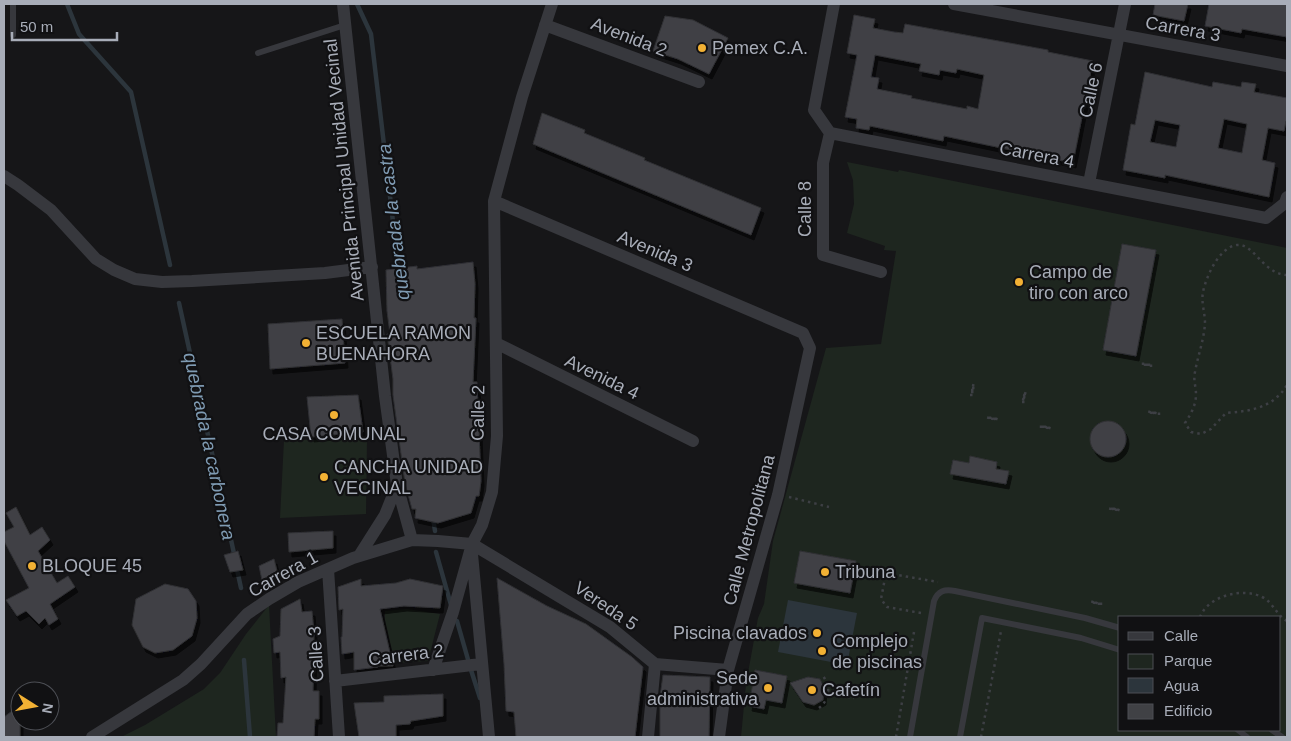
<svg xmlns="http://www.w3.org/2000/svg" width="1291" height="741" font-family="Helvetica,sans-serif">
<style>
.green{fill:#1e261f;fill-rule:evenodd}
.water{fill:#2c353c}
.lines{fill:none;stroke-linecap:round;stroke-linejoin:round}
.stream{stroke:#2c353c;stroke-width:4.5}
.building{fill:#404145;stroke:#303034;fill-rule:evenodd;filter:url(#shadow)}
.path{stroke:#3d3f44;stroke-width:2.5;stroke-dasharray:2.5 4;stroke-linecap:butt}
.lane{stroke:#37383d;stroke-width:6}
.street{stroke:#37383d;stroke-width:12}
.poi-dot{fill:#f2b134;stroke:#111113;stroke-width:2}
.labels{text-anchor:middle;stroke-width:4.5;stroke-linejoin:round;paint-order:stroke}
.street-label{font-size:18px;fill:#a8adb8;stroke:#111113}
.poi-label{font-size:18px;fill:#a8adb8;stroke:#111113;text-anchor:start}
.water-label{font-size:19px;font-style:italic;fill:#7f9bb3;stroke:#111113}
</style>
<defs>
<filter id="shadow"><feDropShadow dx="3" dy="5" stdDeviation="0" flood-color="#0009"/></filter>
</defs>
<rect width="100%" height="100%" fill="#161618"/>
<path class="green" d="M847,162L898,172L899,170L1287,248V737H741L746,684L758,618L764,604L773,541L826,348L881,344L896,251L884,250L885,246L847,233L854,204L853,180ZM1120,617H1280V730H1120Z
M284,440H367L366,514L280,518Z
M269,605L276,737H121L145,725L204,689L220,673L246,634Z
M407,609L440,614L428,661L395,663L385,620V611Z"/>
<path class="water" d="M788,600L857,613L847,665L778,652Z"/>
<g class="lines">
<path class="stream" d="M67,4L79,34L131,92L170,265
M357,4L371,34L399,273
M179,303L235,558
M433,518L435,531
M436,552L451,605
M236,565L241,588
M457,621L469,663
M244,660L250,737
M471,670L480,698"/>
</g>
<path class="building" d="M1155,4H1188L1184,21L1153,15Z
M1209,4H1287V37L1242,29L1241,33L1205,26Z
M854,15L875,19L873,28L894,32L903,33L905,24L1048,50V52L1093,61L1073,163L944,136L943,141L870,126L869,130L856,128L857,119L845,117L857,55L847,53ZM875,55L921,64L919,71L939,75L940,70L956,73L957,69L984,75L978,109L967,106V109L911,98L912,96L877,89L879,78L871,77Z
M665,16L693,20L728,38L709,74L678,59L653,51Z
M1145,72L1212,87L1213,82L1241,87L1242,82L1256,84L1254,92L1287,98V121H1286L1284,131L1268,128L1262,160L1275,163L1269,197L1165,175V178L1123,170L1131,124L1135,125ZM1224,119L1247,124L1242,153L1218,148ZM1155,120L1180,125L1176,147L1150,142Z
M542,113L585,130L584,133L645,158L644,160L761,208L751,235L533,144Z
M1122,244L1156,250L1136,356L1103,350Z
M473,262L475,284L474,318H476L473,382H477L481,481L479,496H476L471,513L438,523L415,518L416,509H412L405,483L393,395V379L387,334H390L387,311L386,270L417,266V269Z
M342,319L345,363L270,369L268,324Z
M358,395L363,432L311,437L307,397Z
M1090 439a18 18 0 1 1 36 0a18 18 0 1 1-36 0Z
M970,456L997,462L996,469L1009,471L1006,484L950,474L953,460L969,463Z
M16,507L30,535L42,527L50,540L38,551L57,583L68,576L75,587L50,604L58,619L49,625L45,618L39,624L26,611L17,616L6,600L29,588L4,541V532L14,527L6,513Z
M333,531V548L289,552L288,533Z
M238,551L243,570L230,572L224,555Z
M800,551L856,561L850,593L794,583Z
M274,559L277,571L262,580L259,566Z
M497,578L547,606L586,624L632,657L643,667L635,737H516L514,712L506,711L504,664Z
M361,579V586L396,583L410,579L443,586L440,608L404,606L380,609L393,666H378V667L354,670V652L342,654L341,637H342L343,609L339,610L338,587Z
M165,584L188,589L196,601L197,618L192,636L173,650L155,653L143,647L132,625L136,599Z
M300,599L302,612L312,611L314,633L313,691H319V719H315L314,737H277L278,723H283L286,677L281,678L280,652L274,653L273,639L280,636L281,609Z
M755,670L787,676L782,703L766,700L764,709L749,706Z
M663,675L710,677L709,737H660V697Z
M808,677L820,679L824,688L823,700L814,705L803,702L790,683Z
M443,694V716L411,721L410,724L396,725V737H359L354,703L384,702V696Z
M12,711L16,717L20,714V737H4V717Z"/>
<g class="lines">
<path class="path" d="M1287,275C1263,274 1254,243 1237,245C1219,247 1206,277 1203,292C1201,302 1205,313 1205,323C1204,340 1198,355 1195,372C1193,379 1196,387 1196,394C1196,405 1191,414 1185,423L1191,432L1201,434L1211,429L1226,413C1251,411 1273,408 1287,385
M1143,365V361
M1145,366V362
M1147,366V362
M1149,366V363
M1151,367V363
M972,385L976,386
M972,388H975
M971,390H975
M971,392H974
M1024,393L1027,394
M970,395H974
M1023,395L1027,396
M1023,397L1027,398
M1022,399L1026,400
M1022,402H1026
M1149,413L1150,410
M1151,414L1152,410
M1153,414L1154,411
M1155,414L1156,411
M1159,415V411
M988,419L989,415
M990,419V416
M992,420L993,416
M994,420L995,417
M996,420L997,417
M1041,428V424
M1043,428V424
M1045,428L1046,425
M1047,429L1048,425
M1049,429L1050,426
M789,497L829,507
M1110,510L1111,506
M1112,510L1113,507
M1114,510L1115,507
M1116,511L1117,507
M1118,511L1119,508
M1092,603L1093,600
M1094,604L1095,600
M1096,604L1097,601
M1099,605V601
M1101,605V601
M921,613L887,607L881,599L886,573L938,582
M1200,617C1208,596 1242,587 1262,597C1273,602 1276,615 1287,621
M828,693L854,698
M819,708C830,699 831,687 823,676
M896,737L914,632H918
M981,737L1001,631"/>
<path class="lane" d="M13,4V35
M258,53L345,25
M1238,730L1247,737
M1272,730L1282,737
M910,737L934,601C938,591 944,589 955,591L1085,618L1120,628
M960,737L982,618L1081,638L1120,650"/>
<path class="street" d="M343,4L385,396L397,485L412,540
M834,4L814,110L830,133L1266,218L1285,203L1287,197
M954,4L1287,66
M545,25L699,82
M830,133L823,163V255L881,272
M4,176L18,185L51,210L96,259L114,270L135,279L162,282L192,281L325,273L372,267
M1089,183L1125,4
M494,201L803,333L810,348L778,495L728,670L719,737
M496,343L693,441
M472,554L489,737
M359,556L385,515L397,485
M328,569L339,737
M433,670L453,612L472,544L482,525L492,492L497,436L494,201L522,97L552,4
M335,681L481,664
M92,737L183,680L201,664L247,614L269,599L298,582L353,558L412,540L438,541L472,544L610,627L655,664L728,670
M648,737L655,664"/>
</g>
<g class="poi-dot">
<circle cx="702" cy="48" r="5"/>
<circle cx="1019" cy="282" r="5"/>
<circle cx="306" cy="343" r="5"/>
<circle cx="334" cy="415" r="5"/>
<circle cx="324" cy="477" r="5"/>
<circle cx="32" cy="566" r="5"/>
<circle cx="825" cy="572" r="5"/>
<circle cx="817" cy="633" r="5"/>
<circle cx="822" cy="651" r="5"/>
<circle cx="768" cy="688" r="5"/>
<circle cx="812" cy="690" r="5"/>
</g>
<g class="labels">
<g class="street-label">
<text transform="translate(1183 29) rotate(10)" y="6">Carrera 3</text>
<text transform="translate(629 37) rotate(21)" y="6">Avenida 2</text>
<text transform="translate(1091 90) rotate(-78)" y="6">Calle 6</text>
<text transform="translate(1037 155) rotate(11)" y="6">Carrera 4</text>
<text transform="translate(344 170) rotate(-96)" y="6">Avenida Principal Unidad Vecinal</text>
<text transform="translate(805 209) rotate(-90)" y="6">Calle 8</text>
<text transform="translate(655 251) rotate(23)" y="6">Avenida 3</text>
<text transform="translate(602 377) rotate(26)" y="6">Avenida 4</text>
<text transform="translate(478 413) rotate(-89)" y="6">Calle 2</text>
<text transform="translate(749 530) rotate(-75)" y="6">Calle Metropolitana</text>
<text transform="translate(283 574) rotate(-29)" y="6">Carrera 1</text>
<text transform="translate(606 606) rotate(34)" y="6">Vereda 5</text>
<text transform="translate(316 654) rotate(-93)" y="6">Calle 3</text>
<text transform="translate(406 655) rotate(-7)" y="6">Carrera 2</text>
</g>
<g class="poi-label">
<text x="712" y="54">Pemex C.A.</text>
<text x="1029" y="278">Campo de<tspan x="1029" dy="21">tiro con arco</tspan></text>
<text x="316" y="339">ESCUELA RAMON<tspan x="316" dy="21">BUENAHORA</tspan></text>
<text x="334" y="440" text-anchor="middle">CASA COMUNAL</text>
<text x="334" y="473">CANCHA UNIDAD<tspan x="334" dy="21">VECINAL</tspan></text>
<text x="42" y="572">BLOQUE 45</text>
<text x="835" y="578">Tribuna</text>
<text x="807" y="639" text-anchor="end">Piscina clavados</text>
<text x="832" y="647">Complejo<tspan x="832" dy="21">de piscinas</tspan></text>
<text x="758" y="684" text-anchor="end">Sede<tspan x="758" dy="21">administrativa</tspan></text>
<text x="822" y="696">Cafetín</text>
</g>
<g class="water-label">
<text transform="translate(393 222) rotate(-97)" y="7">quebrada la castra</text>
<text transform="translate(210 446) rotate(78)" y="7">quebrada la carbonera</text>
</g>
</g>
<rect width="1291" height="741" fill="none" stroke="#a8adb8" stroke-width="10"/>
<rect x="1118" y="616" width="162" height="115" fill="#111113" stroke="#4d4f55"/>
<rect x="1128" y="632" width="25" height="8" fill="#37383d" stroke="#4d4f55"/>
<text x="1164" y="641" font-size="15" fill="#a8adb8">Calle</text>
<rect x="1128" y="654" width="25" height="15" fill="#1e261f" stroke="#4d4f55"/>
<text x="1164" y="666" font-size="15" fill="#a8adb8">Parque</text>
<rect x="1128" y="678" width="25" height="15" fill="#2c353c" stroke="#4d4f55"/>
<text x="1164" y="691" font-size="15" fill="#a8adb8">Agua</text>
<rect x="1128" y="704" width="25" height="15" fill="#404145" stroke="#4d4f55"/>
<text x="1164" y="716" font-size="15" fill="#a8adb8">Edificio</text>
<g transform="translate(35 706) rotate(101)"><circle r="24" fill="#111113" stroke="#4d4f55"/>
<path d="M0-4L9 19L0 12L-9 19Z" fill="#f2b134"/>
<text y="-8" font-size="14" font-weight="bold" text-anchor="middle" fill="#a8adb8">N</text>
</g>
<path d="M12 32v8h105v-8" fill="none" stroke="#a8adb8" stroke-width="2.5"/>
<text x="20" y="32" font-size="15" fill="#a8adb8" stroke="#111113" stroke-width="4" paint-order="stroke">50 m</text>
</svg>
